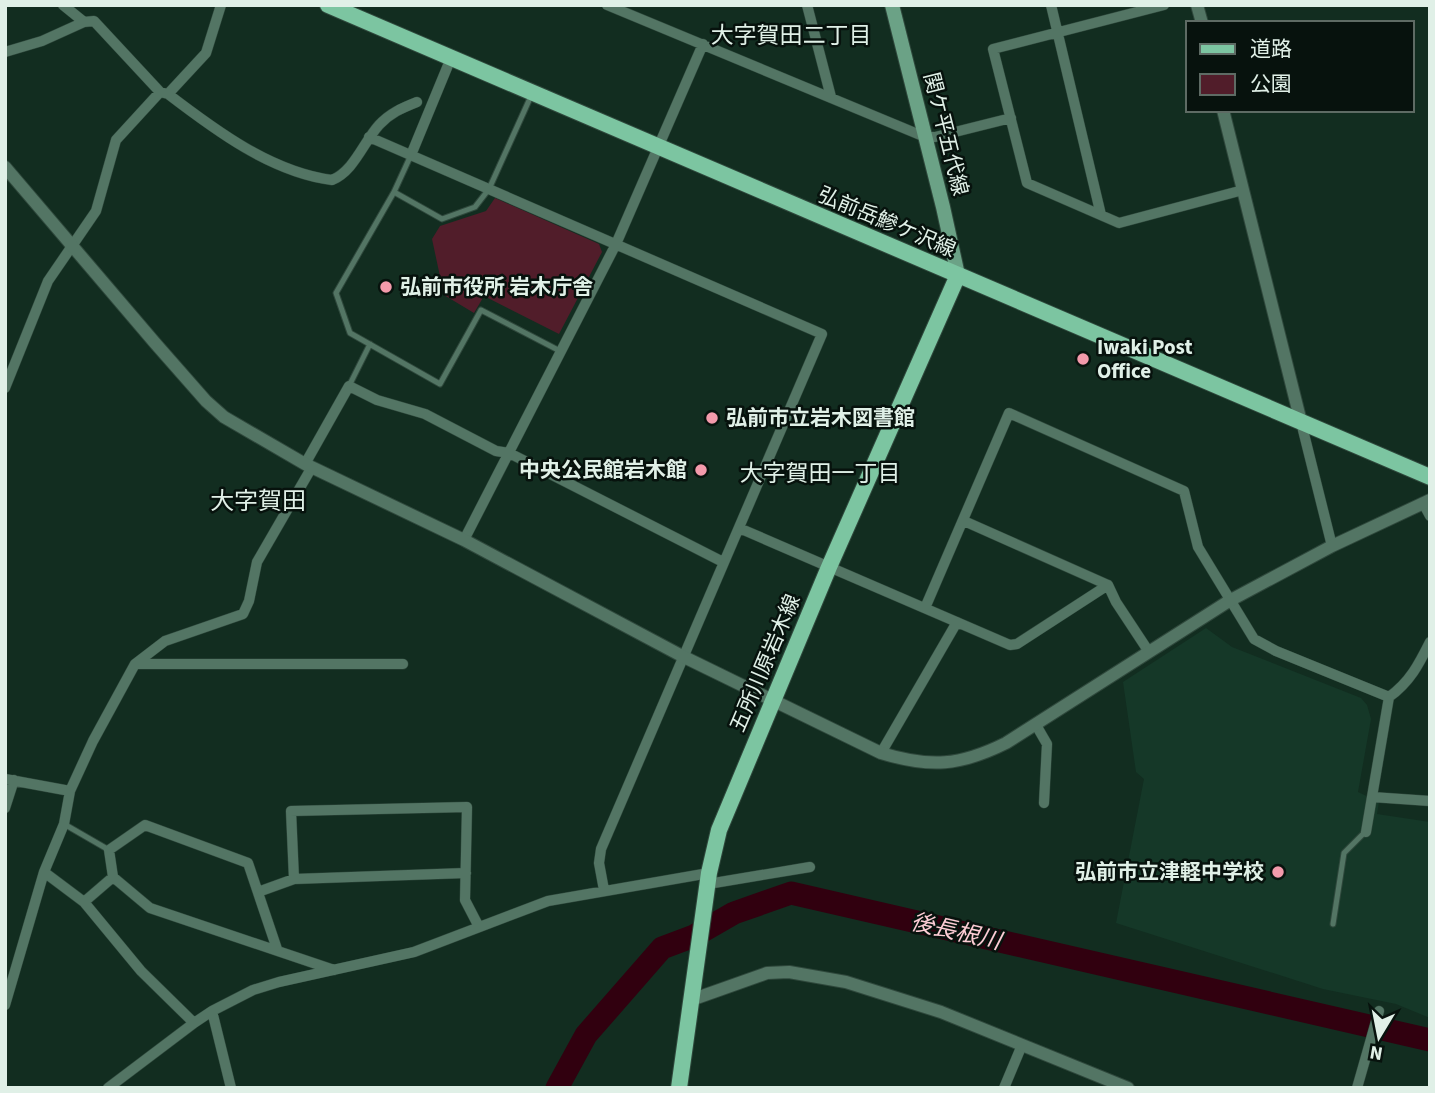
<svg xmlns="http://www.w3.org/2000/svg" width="1435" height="1093" font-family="'Source Sans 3','Noto Sans JP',sans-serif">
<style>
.built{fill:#153828}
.green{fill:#511d2a}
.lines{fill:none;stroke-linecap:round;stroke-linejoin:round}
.river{stroke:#31000f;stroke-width:23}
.service-casing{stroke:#2f483c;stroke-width:7}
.minor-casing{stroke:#2f483c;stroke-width:11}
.tertiary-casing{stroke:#2f483c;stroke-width:14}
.secondary-casing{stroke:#2f483c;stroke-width:16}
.primary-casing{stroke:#2f483c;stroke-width:18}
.service{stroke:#537564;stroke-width:5}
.minor{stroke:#537564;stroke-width:10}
.tertiary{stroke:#537564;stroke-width:12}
.secondary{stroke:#6ba286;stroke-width:14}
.primary{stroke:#7cc5a1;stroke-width:16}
.poi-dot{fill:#f39aab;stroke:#07120d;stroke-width:2.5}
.labels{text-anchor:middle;stroke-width:5;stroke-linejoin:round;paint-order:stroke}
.street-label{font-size:21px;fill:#e0f0e7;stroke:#07120d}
.poi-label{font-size:21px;font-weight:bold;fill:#e0f0e7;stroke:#07120d;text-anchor:start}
.neighbourhood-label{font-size:23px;fill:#e0f0e7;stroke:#07120d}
.water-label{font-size:23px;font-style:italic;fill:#fdcdd5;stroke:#07120d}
.quarter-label{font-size:24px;fill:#e0f0e7;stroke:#07120d}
</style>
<rect width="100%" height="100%" fill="#122d20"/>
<path class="built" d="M1206,628L1232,647L1361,698L1367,705L1371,719L1358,792L1379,802L1377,814L1430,822V1018L1396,1004L1323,989L1116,923L1144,779L1136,772L1123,682Z"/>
<path class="green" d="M495,198L599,244L602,252L559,334L484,296L474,313L444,295L432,239L440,226L486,211Z"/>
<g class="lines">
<path class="river" d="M557,1088L586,1035L662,948L694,936L734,913L791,893L1430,1040"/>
<g class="service-casing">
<path id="service" d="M411,155L394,192L336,293L350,333L440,384L481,310L560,351
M394,192L442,219L475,207L489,189L531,96
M349,386L370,344
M64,824L109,850
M1333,924L1344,853L1365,832"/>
</g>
<g class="minor-casing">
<path id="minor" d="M63,5L84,22
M607,5L925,137H935L1011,118
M807,5L831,97
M1051,5L1101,215
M1164,5L993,49L1027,183L1119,223L1243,190
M5,52L42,41L84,22L94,21L160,92L168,94C215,130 271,172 332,180C354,171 363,143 379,125C390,113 402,108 417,102
M168,94L206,53L221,5
M369,137L822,334L601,849L599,863L604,890
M411,155L451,58
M5,388L48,281L96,211L116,140L160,92
M1301,422L1332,546
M305,464L349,386L377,400L425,414L496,451L509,453L723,562
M1423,503L1430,516
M964,521L1108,585L1116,602L1149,652
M739,528L1010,645L1017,644L1108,585
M464,540L616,244L703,44
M925,608L1009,413L1184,491L1198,547L1254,639L1276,651L1389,697
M135,664H403
M1036,725L1047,744L1044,803
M881,753L957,622
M5,779L70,791
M1372,797L1430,801
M5,808L14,780
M1366,832L1389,697C1410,682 1419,664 1430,642
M44,872L84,902L141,971L194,1023L108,1088
M113,877L109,850L145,825L248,863L277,949
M294,879L291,811L467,807L465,900L479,927
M708,884L810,867
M258,892L294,879L466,873
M84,902L113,877L150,908L334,970
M5,1005L44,872L64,824L70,791L93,741L135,664L165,641L243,614L249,601L257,562L312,467
M212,1011L231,1088
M194,1023L212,1011L253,990L279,982L414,952L548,901L709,873
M1004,1088L1022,1045
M1357,1088L1379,1011"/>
</g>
<g class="tertiary-casing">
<path id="tertiary" d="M1197,5L1202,23
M1223,110L1301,422
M5,167L155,343L206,401L224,417L305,464L464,540L682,656L881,753C930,768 960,766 1006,743L1229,601L1332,546L1430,500
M691,1000L767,973L789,972L846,982L941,1012L1128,1088"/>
</g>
<g class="secondary-casing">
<path id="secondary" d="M892,5L943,207L958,275"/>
</g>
<g class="primary-casing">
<path id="primary" d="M328,5L1430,477
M679,1088L709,873L719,830L829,567L958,275"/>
</g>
<use href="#service" class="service"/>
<use href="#minor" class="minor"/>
<use href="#tertiary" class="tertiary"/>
<use href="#secondary" class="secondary"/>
<use href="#primary" class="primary"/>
</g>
<g class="poi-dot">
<circle cx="386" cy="287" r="7"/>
<circle cx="1083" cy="359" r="7"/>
<circle cx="712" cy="418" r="7"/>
<circle cx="701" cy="470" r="7"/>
<circle cx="1278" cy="872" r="7"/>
</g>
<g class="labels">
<g class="street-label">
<text transform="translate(946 134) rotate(76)" y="7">関ケ平五代線</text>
<text transform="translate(887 222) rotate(23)" y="7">弘前岳鰺ケ沢線</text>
<text transform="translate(765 663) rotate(-67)" y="7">五所川原岩木線</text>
</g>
<g class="poi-label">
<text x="400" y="294">弘前市役所 岩木庁舎</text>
<text x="1097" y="354">Iwaki Post<tspan x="1097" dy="24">Office</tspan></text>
<text x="726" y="425">弘前市立岩木図書館</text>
<text x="687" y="477" text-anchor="end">中央公民館岩木館</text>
<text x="1264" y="879" text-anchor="end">弘前市立津軽中学校</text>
</g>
<g class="neighbourhood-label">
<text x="791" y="43">大字賀田二丁目</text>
<text x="820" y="481">大字賀田一丁目</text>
</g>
<g class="water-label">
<text transform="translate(956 931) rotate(13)" y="8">後長根川</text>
</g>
<g class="quarter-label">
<text x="258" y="509">大字賀田</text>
</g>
</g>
<rect width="1435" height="1093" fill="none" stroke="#e0f0e7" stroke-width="14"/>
<rect x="1186" y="21" width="228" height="91" fill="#07120d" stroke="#5e6b64" stroke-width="2"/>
<rect x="1200" y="44" width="35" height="10" fill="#7cc5a1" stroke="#5e6b64" stroke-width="2"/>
<text x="1250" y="56" font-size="21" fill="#e0f0e7">道路</text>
<rect x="1200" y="74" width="35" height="21" fill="#511d2a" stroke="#5e6b64" stroke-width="2"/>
<text x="1250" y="91" font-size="21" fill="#e0f0e7">公園</text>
<g transform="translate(1379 1037) rotate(190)" stroke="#07120d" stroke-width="5" paint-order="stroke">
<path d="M0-5L12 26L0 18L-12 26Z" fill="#e0f0e7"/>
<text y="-10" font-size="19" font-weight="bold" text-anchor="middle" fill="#e0f0e7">N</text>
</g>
</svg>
